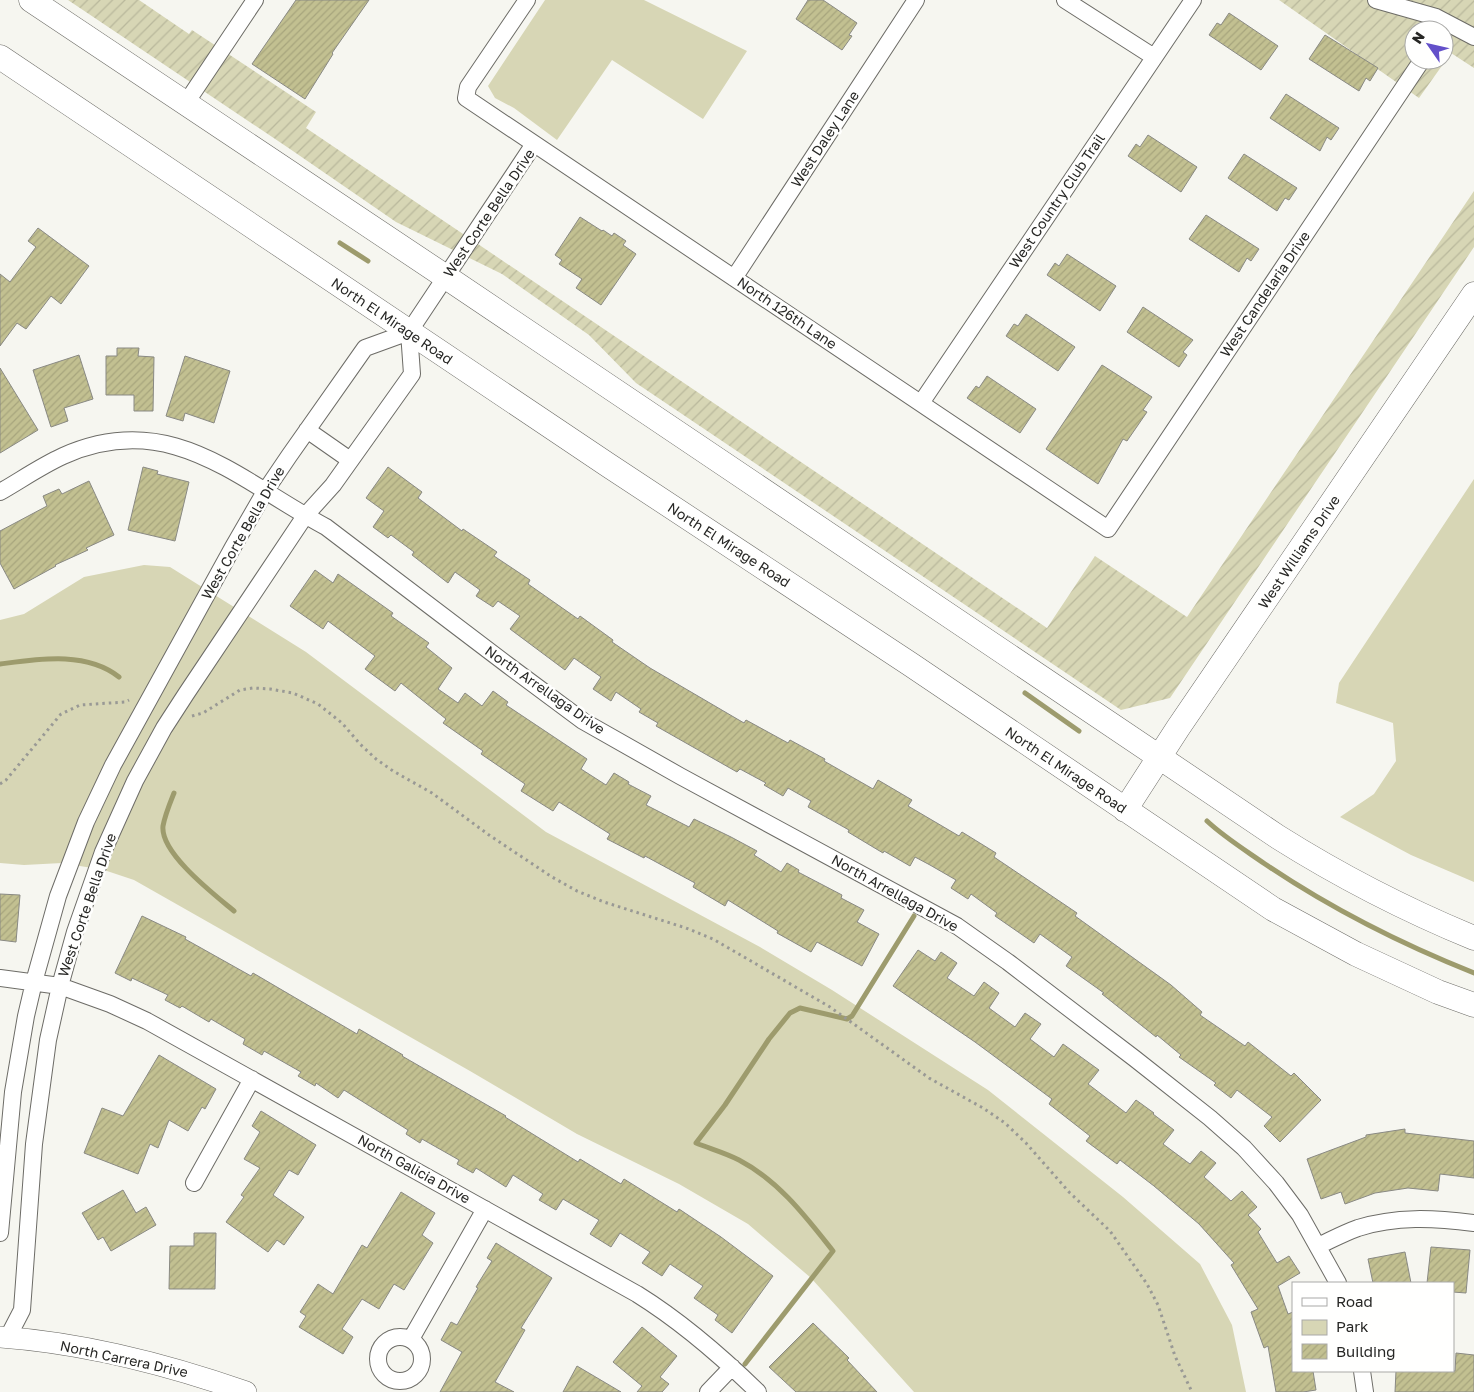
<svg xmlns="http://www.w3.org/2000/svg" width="1474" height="1392" font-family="'Golos Text',sans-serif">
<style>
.green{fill:#d7d6b5}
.garden{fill:url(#garden-furrows);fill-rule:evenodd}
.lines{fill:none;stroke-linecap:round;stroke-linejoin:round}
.stream{stroke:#9d9b6d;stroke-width:5}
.building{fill:url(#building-hatch);stroke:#898983}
.minor-casing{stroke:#6d6c67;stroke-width:18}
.tertiary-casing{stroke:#6d6c67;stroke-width:22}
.secondary-casing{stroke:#6d6c67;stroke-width:25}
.path{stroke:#999995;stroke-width:3;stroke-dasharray:2.5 4;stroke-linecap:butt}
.minor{stroke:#fff;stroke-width:16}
.tertiary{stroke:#fff;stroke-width:21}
.secondary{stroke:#fff;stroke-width:24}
.labels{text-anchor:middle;stroke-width:5;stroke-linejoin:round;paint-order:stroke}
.street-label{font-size:14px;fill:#272725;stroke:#fffffe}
</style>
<defs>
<pattern id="garden-furrows" width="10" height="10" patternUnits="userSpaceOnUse" patternTransform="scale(1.25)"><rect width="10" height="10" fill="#d7d6b5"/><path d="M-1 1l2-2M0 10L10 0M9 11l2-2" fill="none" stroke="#b9b89c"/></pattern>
<pattern id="building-hatch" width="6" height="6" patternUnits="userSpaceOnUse" patternTransform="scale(1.25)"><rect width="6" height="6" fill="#c2c091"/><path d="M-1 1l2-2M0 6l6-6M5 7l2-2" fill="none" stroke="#a7a57d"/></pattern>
</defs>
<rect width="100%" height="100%" fill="#f6f6f0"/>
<path class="green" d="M545,0H644L747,51L703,119L612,60L557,140L514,108L495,98L488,86Z
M1474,479V882L1411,855L1340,817L1374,794L1396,761L1393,723L1336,703L1339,683Z
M144,565L170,567L306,652L546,832L760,947L832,990L988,1090L1123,1197L1200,1264L1232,1325L1246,1392H914L811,1278L748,1224L679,1184L577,1134L470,1071L134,880L104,870L62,863L24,865L0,863V620L24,614L84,577Z"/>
<path class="garden" d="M68,0H139L189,34L192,30L316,112L306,128L1047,628L1095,556L1187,617L1474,191V247L1170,698L1121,710L636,383L589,335L502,274L396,222L290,149Z
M1279,0H1474V68L1451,53L1419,98ZM1414,30H1444V60H1414Z"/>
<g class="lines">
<path class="stream" d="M340,243L368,261
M0,664C39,659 86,651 119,677
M1025,693L1079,731
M174,793C170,803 165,815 163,826C160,853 215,895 234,911
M1207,821C1224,837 1245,850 1265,864C1330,908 1401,944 1474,973
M745,1364L833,1251C806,1217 779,1181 739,1160C726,1153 711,1149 696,1143L725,1105L769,1039L790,1013L800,1008L847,1019L852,1016L914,916"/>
</g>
<path class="building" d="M296,0H369L332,53L333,54L305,99L252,64Z
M808,0H823L857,23L849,35L852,36L842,50L796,19Z
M1229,13L1278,46L1261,70L1209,35L1217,23L1221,25Z
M1325,35L1378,68L1370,81L1366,78L1359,91L1309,59Z
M1286,94L1339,128L1331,140L1327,137L1320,151L1270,118Z
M1148,135L1197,167L1181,192L1128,156L1136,144L1140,147Z
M1244,154L1297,188L1289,200L1285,198L1277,211L1228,178Z
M1206,215L1259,249L1251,261L1247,258L1239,272L1189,239Z
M580,217L602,231L603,230L612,236L614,233L626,241L623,245L636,254L601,305L576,288L582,279L559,264L562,260L555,255Z
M38,228L89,266L61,304L51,296L26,329L17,323L0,346V274L10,282L36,247L28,241Z
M1067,254L1116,286L1100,311L1047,275L1055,263L1059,266Z
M1143,307L1193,340L1183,352L1187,355L1179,367L1127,332Z
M1026,314L1075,347L1058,371L1006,336L1014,324L1018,326Z
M117,348H139L138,356L154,357L153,411H134V395H106V356H117Z
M79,355L93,399L64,408L68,421L51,427L33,370Z
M185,356L230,371L214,423L185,413L183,421L166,416Z
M1102,365L1152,397L1143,410L1147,412L1127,441L1123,439L1098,484L1046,449Z
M0,368L38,430L0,453Z
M987,376L1036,409L1020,433L967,398L976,386L979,388Z
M143,467L158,471L157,474L189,482L175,541L128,530Z
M388,467L422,492L418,498L462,531L463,529L497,552L494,556L530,580L528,584L578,619L580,616L613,640L612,642L650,668L744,723L746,720L788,743L790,740L825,759L824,761L873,789L878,780L912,800L908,806L959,836L962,832L996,853L994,857L1077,913L1075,916L1171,985L1202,1012L1200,1015L1245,1046L1248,1042L1291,1076L1294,1073L1321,1100L1280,1142L1264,1126L1272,1117L1237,1090L1231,1098L1214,1085L1216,1083L1179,1057L1181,1055L1157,1035L1156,1037L1102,994L1104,993L1066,966L1072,957L1040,934L1034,943L995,916L997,913L971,894L968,899L951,888L956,880L930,865L915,857L910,866L884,851L883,853L848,832L849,830L808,807L811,801L788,788L783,796L764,785L766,783L740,769L737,772L656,726L658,723L639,712L641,709L616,692L611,701L593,689L601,677L574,658L565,670L510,629L520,616L498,601L493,607L476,596L480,590L455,572L448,583L412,555L414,552L391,535L388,538L373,527L384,511L366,498Z
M89,481L114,535L86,548L88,550L55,565L56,566L14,589L0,563V531L47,506L43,496L59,489L62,494Z
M315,570L333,583L338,574L393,613L391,616L429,643L426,647L452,668L438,689L458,703L465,693L482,706L493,691L508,702L506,705L587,759L581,769L606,785L614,773L629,782L628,784L651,796L646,805L689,827L694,819L731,837L757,851L754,855L781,872L787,863L799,870L798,872L842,895L841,898L864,910L857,922L879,934L862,966L817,942L811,952L777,933L778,931L728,900L725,906L693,887L695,883L645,856L644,858L607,839L610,834L559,802L553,811L521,791L525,784L481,754L483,751L443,723L446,719L401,683L395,691L365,669L375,656L328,621L323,629L290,606Z
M0,894L20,895L16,942L0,940Z
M142,916L186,937L185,939L251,976L253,973L357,1034L359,1029L403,1055L402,1056L506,1116L505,1117L578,1162L580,1159L621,1184L624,1179L677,1212L679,1209L721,1237L773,1276L732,1333L715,1320L718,1315L694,1298L703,1286L670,1264L662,1276L642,1263L650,1252L620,1233L611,1247L590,1234L599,1220L563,1199L556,1210L539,1200L543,1194L513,1175L506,1187L476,1168L473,1173L457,1164L459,1160L422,1139L420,1143L406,1134L408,1130L344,1090L338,1098L316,1083L315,1086L298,1076L301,1072L264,1051L262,1055L243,1044L245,1039L211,1019L209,1022L182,1006L180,1008L165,1000L168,995L132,978L131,981L115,973Z
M918,950L935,961L941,952L957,963L947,978L974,996L984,982L999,993L989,1008L1015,1027L1025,1013L1041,1024L1030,1039L1054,1057L1063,1044L1099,1070L1088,1084L1126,1113L1136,1100L1154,1113L1153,1114L1174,1130L1163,1144L1190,1164L1201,1151L1216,1163L1204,1177L1231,1201L1242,1191L1257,1207L1248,1215L1261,1229L1258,1232L1277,1263L1289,1256L1300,1273L1278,1286L1288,1314L1293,1312V1371H1313L1316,1390L1303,1392H1276L1268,1346L1264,1348L1251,1312L1258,1309L1231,1265L1234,1263L1199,1224L1154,1186L1120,1160L1117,1164L1086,1141L1090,1136L1049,1104L1052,1099L975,1042L893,986Z
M159,1055L216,1089L205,1109L202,1107L188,1131L169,1120L158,1148L150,1144L138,1174L84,1153L102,1108L123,1116Z
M261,1111L316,1145L298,1175L289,1170L273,1195L304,1217L284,1245L277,1240L268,1252L226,1222L244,1197L241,1195L260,1168L244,1159L260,1132L252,1126Z
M1405,1129V1133L1474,1141V1178L1440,1174L1438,1191L1408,1188L1375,1193L1345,1204L1341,1192L1321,1199L1307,1159L1366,1137V1135Z
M123,1190L136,1213L146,1207L156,1225L111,1251L103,1237L98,1240L82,1213Z
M401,1192L435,1213L422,1235L433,1243L404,1290L394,1284L379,1309L362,1299L342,1329L353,1337L343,1354L299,1327L306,1316L300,1312L318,1284L333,1294L362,1245L367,1248Z
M194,1233H216L215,1289H169L170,1246H194Z
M496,1243L552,1278L521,1328L525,1330L495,1382L514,1392H440L462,1352L441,1340L451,1322L457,1325L478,1288L476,1287L492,1261L487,1258Z
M1431,1247L1470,1250L1466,1293L1453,1292V1283H1427Z
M1405,1252L1411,1283H1373L1368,1259Z
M813,1323L849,1358L847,1360L877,1392H796L769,1367Z
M642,1327L677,1356L660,1377L669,1384L662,1392H637L642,1386L613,1362Z
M1456,1353L1474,1355V1392H1395L1396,1371H1455Z
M577,1366L621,1392H563Z"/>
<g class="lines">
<g class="minor-casing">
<path id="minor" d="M527,0L468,87L466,98L1108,529L1422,60
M1065,0L1154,57
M1376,0L1436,17L1474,37
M186,103L255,0
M734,278L916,0
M921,403L1193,0
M307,430L350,460
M0,492C21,480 41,466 63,456C170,408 238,480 326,527L509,666L583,721L680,776L957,926L1008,962L1134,1058L1210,1118L1244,1148L1276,1183L1300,1215L1338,1283
M0,978L60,986L110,1004L147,1021L637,1294C682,1322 720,1355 758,1392
M194,1183L252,1079
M0,1233L13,1092L26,1016L34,982L58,896L86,822L113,765L233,547L266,490L289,456L365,348L409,332L534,144
M1318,1246C1331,1240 1344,1233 1358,1228C1396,1216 1434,1218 1474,1223
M378 1359a22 22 0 1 1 44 0a22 22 0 1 1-44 0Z
M8,1337L22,1310L34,1144L48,1040L60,986L75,932L103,852L135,781L164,728L186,694L305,516L333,485L412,374L409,332
M411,1339L485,1209
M1362,1371L1365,1392
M708,1392L732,1367"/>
</g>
<g class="tertiary-casing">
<path id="tertiary" d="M0,1337C84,1343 166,1364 246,1392"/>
</g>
<g class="secondary-casing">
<path id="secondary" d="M31,0L446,277L1278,837C1340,876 1406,910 1474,938
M0,57L608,465L910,664L1273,909L1356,954L1438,992L1474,1005
M1125,810L1178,728L1474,294"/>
</g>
<path class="path" d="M192,716L203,713L240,690L253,688L270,689L293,693L318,704L342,723L360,744L376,759L393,771L432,793L489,835L552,877L577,891L604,902L686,928L713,939L830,1007L929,1078L983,1108L1005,1123L1026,1143L1069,1192L1110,1231L1147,1284L1158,1305L1175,1356L1192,1392
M0,784L6,780L61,714L80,705L125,702L129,700"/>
<use href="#minor" class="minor"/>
<use href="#tertiary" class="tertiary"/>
<use href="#secondary" class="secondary"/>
</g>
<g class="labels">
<g class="street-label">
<text transform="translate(825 139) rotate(-57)" y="5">West Daley Lane</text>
<text transform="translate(1057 201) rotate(-56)" y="5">West Country Club Trail</text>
<text transform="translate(489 213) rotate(-56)" y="5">West Corte Bella Drive</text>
<text transform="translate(1265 294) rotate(-56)" y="5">West Candelaria Drive</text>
<text transform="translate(787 313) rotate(34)" y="5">North 126th Lane</text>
<text transform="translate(392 321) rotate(34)" y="5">North El Mirage Road</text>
<text transform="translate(243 533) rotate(-60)" y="5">West Corte Bella Drive</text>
<text transform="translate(729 545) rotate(33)" y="5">North El Mirage Road</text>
<text transform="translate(1299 552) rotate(-56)" y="5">West Williams Drive</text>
<text transform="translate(545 690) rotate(35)" y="5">North Arrellaga Drive</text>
<text transform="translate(1066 770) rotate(34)" y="5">North El Mirage Road</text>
<text transform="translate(895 893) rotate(29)" y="5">North Arrellaga Drive</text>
<text transform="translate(87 905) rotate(-71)" y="5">West Corte Bella Drive</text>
<text transform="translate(414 1169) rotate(29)" y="5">North Galicia Drive</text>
<text transform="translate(124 1359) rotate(12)" y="5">North Carrera Drive</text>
</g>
</g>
<rect x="1292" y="1282" width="162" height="90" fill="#fffffe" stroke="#a9a9a7"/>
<rect x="1302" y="1298" width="25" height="8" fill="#ffffff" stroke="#a9a9a7"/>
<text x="1336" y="1307" font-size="15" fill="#272725">Road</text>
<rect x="1302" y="1320" width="25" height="15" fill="#d7d6b5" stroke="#a9a9a7"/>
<text x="1336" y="1332" font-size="15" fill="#272725">Park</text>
<rect x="1302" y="1344" width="25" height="15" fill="url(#building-hatch)" stroke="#a9a9a7"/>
<text x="1336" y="1357" font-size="15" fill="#272725">Building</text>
<g transform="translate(1429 45) rotate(304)"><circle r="24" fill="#fffffe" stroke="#a9a9a7"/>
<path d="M0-4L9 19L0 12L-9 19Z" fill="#6350c9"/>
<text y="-8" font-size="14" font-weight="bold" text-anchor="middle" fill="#272725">N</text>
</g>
</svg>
